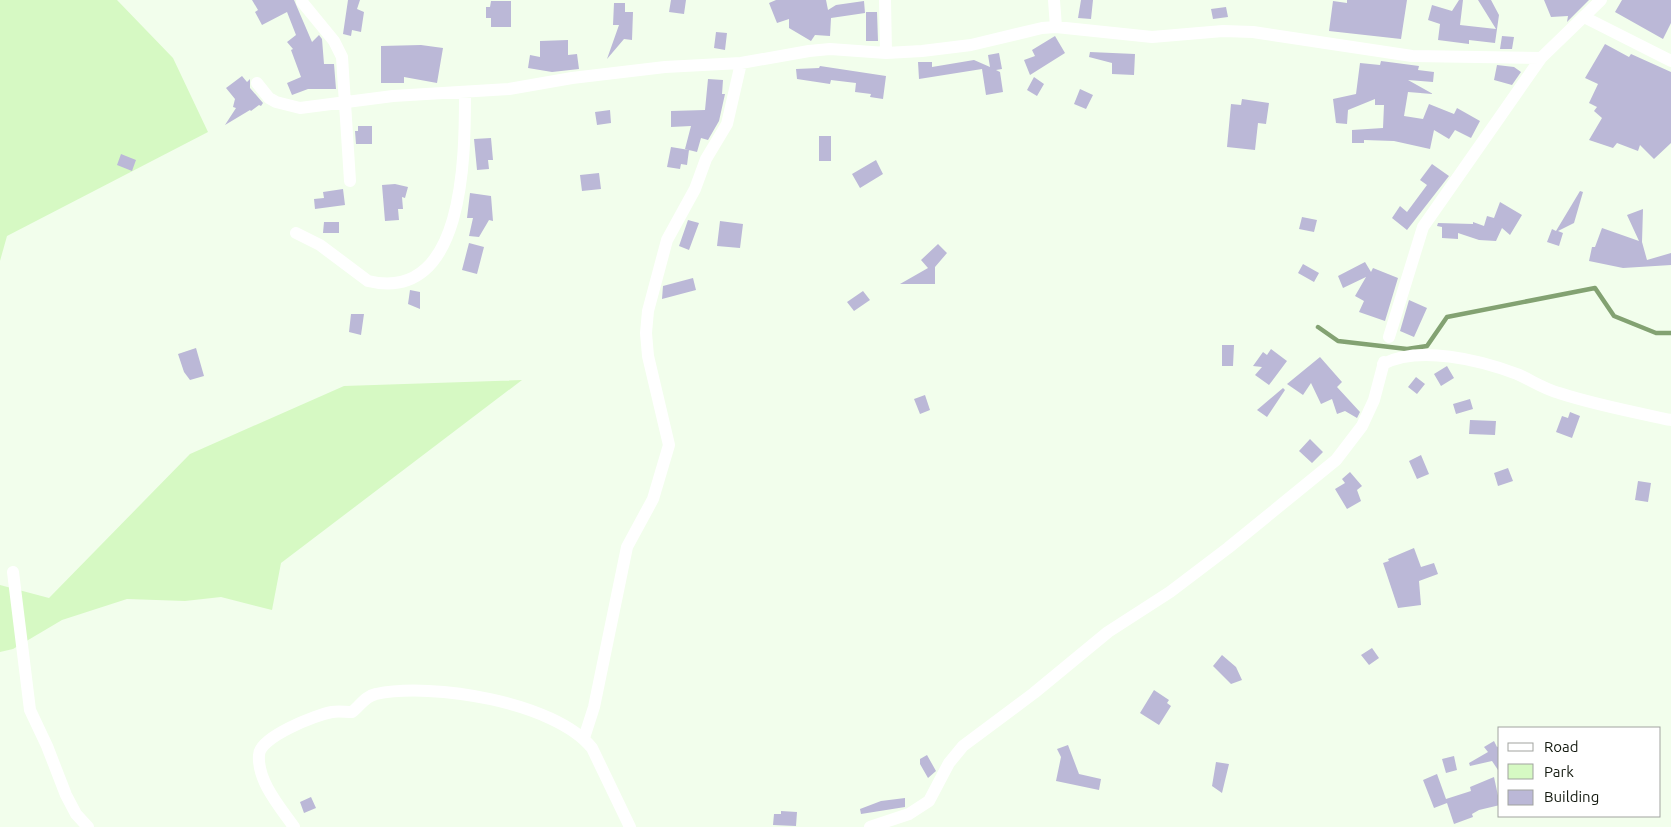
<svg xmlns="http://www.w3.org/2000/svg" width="1671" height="827" font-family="Ubuntu,sans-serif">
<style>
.green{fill:#d6f9c3}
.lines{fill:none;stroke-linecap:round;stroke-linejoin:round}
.stream{stroke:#83a272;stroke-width:4.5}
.building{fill:#bbb8d7}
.street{stroke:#fff;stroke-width:12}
</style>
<rect width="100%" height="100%" fill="#f2feec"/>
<path class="green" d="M0,0H117L173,58L208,132L7,236L0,261Z
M522,380L281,563L272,610L221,597L185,601L127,599L62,620L13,649L0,652V585L49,598L190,454L344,386Z"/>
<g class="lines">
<path class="stream" d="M1318,327L1338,341L1407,349L1427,346L1447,317L1595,288L1614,316L1656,333H1671"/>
</g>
<path class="building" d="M252,0H294L312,42L319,35L322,39L324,64H334L336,89H308L292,95L287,83L301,77L291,50L293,49L287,42L296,35L287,12L262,25L255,12L258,10Z
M348,0H360L357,9L364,12L361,32L352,30L351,36L343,34Z
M671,0H686L684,14L669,12Z
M776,0H826L828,10L836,5L864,1L865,13L831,18L830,36L815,35L811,41L789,28V19L777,23L769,3Z
M1081,0H1093L1091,19L1078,18Z
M1347,0H1407L1401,39L1329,31L1333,1L1347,3Z
M1459,0H1463L1460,25L1496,29L1478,0H1491L1499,15L1495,43L1469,40V44L1438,40L1440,24L1428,20L1432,5L1452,11Z
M1544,0H1589L1567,22L1568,16L1551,17Z
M1622,0H1671V23L1663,39L1615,12Z
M491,1H511V27H491V18H486V7H490Z
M614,3H625V12H633L632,40L624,39L607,59L619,25H613Z
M1226,7L1228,17L1213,19L1211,9Z
M866,12H877L878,41H866Z
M716,32L727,33L725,50L714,48Z
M1055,36L1065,53L1030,75L1024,60L1035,56L1032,50Z
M1502,36L1514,37L1512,49H1500Z
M568,40V55L577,54L579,69L552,72L528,68L530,55L540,57V41Z
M1605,44L1629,57L1631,54L1671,72V143L1654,159L1640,145L1638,151L1617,143L1613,148L1589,140L1602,118L1594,111L1597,107L1589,103L1598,84L1585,78Z
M421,45L443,48L437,83L404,77V83H381V46Z
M1090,52L1135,54L1134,75L1112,74V63L1089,57Z
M999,53L1002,69L996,70L1000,72L1003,92L986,95L982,69L919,79L918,62H932V67L974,60L990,67L988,55Z
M1381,61L1419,66L1418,70L1434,72L1433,82L1408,80L1433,94L1408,92L1404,116L1423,119L1429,104L1454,114L1457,108L1480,121L1471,138L1455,130L1449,139L1434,130L1430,149L1394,141L1364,140V143H1352V130L1383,128L1384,105H1375V99L1348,110L1347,124L1336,123L1333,99L1356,94L1360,63L1380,65Z
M1497,65L1514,67L1521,72L1512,85L1494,80Z
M820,66L886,76L883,99L870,97L871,94L855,92L856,83L831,80L830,84L797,79L796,69L819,68Z
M242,76L247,82L250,79V88L263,103L261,106L259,105L251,111L250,110L225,125L236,108L233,107L235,99L226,88Z
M1034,77L1044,84L1037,96L1027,90Z
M708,79L723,80L722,94H725L719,121L708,140L701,138L697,152L685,149L691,126L671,127V111L705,110Z
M1080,89L1093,95L1086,109L1074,104Z
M1242,99L1269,103L1266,124L1258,123L1255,150L1227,147L1231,104L1241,105Z
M610,110L611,123L597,125L595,112Z
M358,126H372V144H356L355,131H358Z
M819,136H831V161H819Z
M491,138L493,160H488L489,169L477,170L474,139Z
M671,147L689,150L687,165L681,164L680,169L667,167Z
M121,154L136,160L132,171L117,165Z
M876,160L883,174L860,188L852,174Z
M1432,164L1449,176L1407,230L1392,218L1400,206L1407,212L1427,185L1420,180Z
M599,173L601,189L582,191L580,175Z
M395,184L408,187L405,198L402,197L403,209H398L399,220L385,221L382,185Z
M343,189L345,205L315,209L314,199L324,198L323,192Z
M1580,191L1583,192L1574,223L1558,231L1563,233L1559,246L1547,242L1552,229L1556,231Z
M470,193L491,196L493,221L489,220L479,237L469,236L473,218H467Z
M1500,202L1522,215L1510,235L1502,228L1496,241L1479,240L1458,233V239L1442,238V227L1437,226L1438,223L1473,224V222L1484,226L1487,216L1494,218Z
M1643,209L1642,242L1647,260L1671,253V265L1623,268L1589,261L1592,247H1595L1602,228L1639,241L1627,215Z
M1302,217L1317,220L1314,232L1299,229Z
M688,220L699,223L689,250L679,246Z
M720,221L743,224L740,248L717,246Z
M324,222H339V233H323Z
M469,243L484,247L477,274L462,270Z
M938,244L947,253L935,267V284H900L928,268L921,260Z
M1365,262L1371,272L1373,268L1398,278L1385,321L1359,312L1364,301L1355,296L1366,277L1343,288L1338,276Z
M1303,264L1319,273L1314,282L1298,273Z
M693,278L696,290L662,299L663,286Z
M410,290L420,292V309L408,304Z
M863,291L870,300L854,311L847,302Z
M1409,300L1427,308L1414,337L1400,331Z
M351,314H364L361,335L349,332Z
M1222,345H1234L1233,366H1222Z
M196,348L204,376L190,380L184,372L178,354Z
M1271,349L1287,361L1269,385L1255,375L1262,367L1253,366L1263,352L1267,355Z
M1320,357L1342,382L1337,387L1360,412L1357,418L1345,411L1337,414L1332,399L1321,404L1311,383L1303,395L1287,384Z
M1447,366L1454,378L1441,386L1434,374Z
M1416,377L1425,384L1417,394L1408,387Z
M1283,388L1285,390L1267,417L1257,410Z
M925,395L930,410L920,414L914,399Z
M1470,399L1473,409L1456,414L1453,404Z
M1570,412L1580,416L1572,438L1556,432L1562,416L1568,418Z
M1470,420L1496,421L1495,435L1469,434Z
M1310,439L1323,452L1312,463L1299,451Z
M1421,455L1429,474L1417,479L1409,461Z
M1508,468L1513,481L1498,486L1494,473Z
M1350,472L1362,486L1357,490L1361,501L1347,509L1335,489L1345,483L1342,479Z
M1638,481L1651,483L1648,502L1635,500Z
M1414,548L1421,567L1434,563L1438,574L1419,581L1421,605L1398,608L1383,563L1389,561L1388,559Z
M1372,648L1379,658L1369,665L1361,655Z
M1222,655L1236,667L1242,680L1231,684L1213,666Z
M1154,690L1169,700L1167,703L1171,706L1159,725L1140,713Z
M1494,741L1497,747L1500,746V773L1492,761L1470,766L1469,763L1488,752L1484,747Z
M1068,745L1079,774L1101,779L1099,790L1056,781L1061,757L1057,749Z
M927,755L936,771L928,778L920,764V759Z
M1454,756L1457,770L1446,773L1442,759Z
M1216,762L1229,764L1222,793L1212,786Z
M1437,774L1446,799L1471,791L1470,787L1494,777L1500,805L1479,810L1472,814L1473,817L1454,824L1447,803L1434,808L1423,780Z
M311,797L316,808L304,813L300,802Z
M905,798V807L861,814L860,809L881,801Z
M781,811L797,812L796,826L773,825L774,814H781Z"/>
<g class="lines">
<path class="street" d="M885,0L886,53
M1054,0L1056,27
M302,2L334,41L342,57L350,181
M1584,17L1671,61
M257,83L269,98L276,102L300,108L393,96L509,89L572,78L665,67L741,63L809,51L830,49L886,53L922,51L971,45L1042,28L1056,27L1152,37L1223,31L1253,32L1412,56L1541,58
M296,233L320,245L368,281C466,305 465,153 465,92
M1389,337L1423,227L1541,58L1601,0
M1383,364C1419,345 1480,360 1517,374C1531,380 1544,389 1559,393C1596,405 1633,412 1671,420
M13,572L30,710L47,746L66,795L76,814L88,827
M584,738L594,707L627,547L653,499L669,445L648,356L646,333L648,311L667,240L695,189L706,159L727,124L741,63
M294,827C280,807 257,781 259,755C259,737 316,715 332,712C338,711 345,712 352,712C360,706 365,696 376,694C432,682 555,702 592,748L630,827
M870,827L909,814L929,801L949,763L963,746L1034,693L1108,632L1170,592L1228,548L1336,460L1362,426L1374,400L1384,362"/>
</g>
<rect x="1498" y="727" width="162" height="90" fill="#ffffff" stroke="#a1a39f"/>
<rect x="1508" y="743" width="25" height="8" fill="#ffffff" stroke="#a1a39f"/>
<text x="1544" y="752" font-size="15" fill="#13190f">Road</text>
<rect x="1508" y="764" width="25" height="15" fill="#d6f9c3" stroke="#a1a39f"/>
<text x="1544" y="777" font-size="15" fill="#13190f">Park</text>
<rect x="1508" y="790" width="25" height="15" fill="#bbb8d7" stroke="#a1a39f"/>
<text x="1544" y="802" font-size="15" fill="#13190f">Building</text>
</svg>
